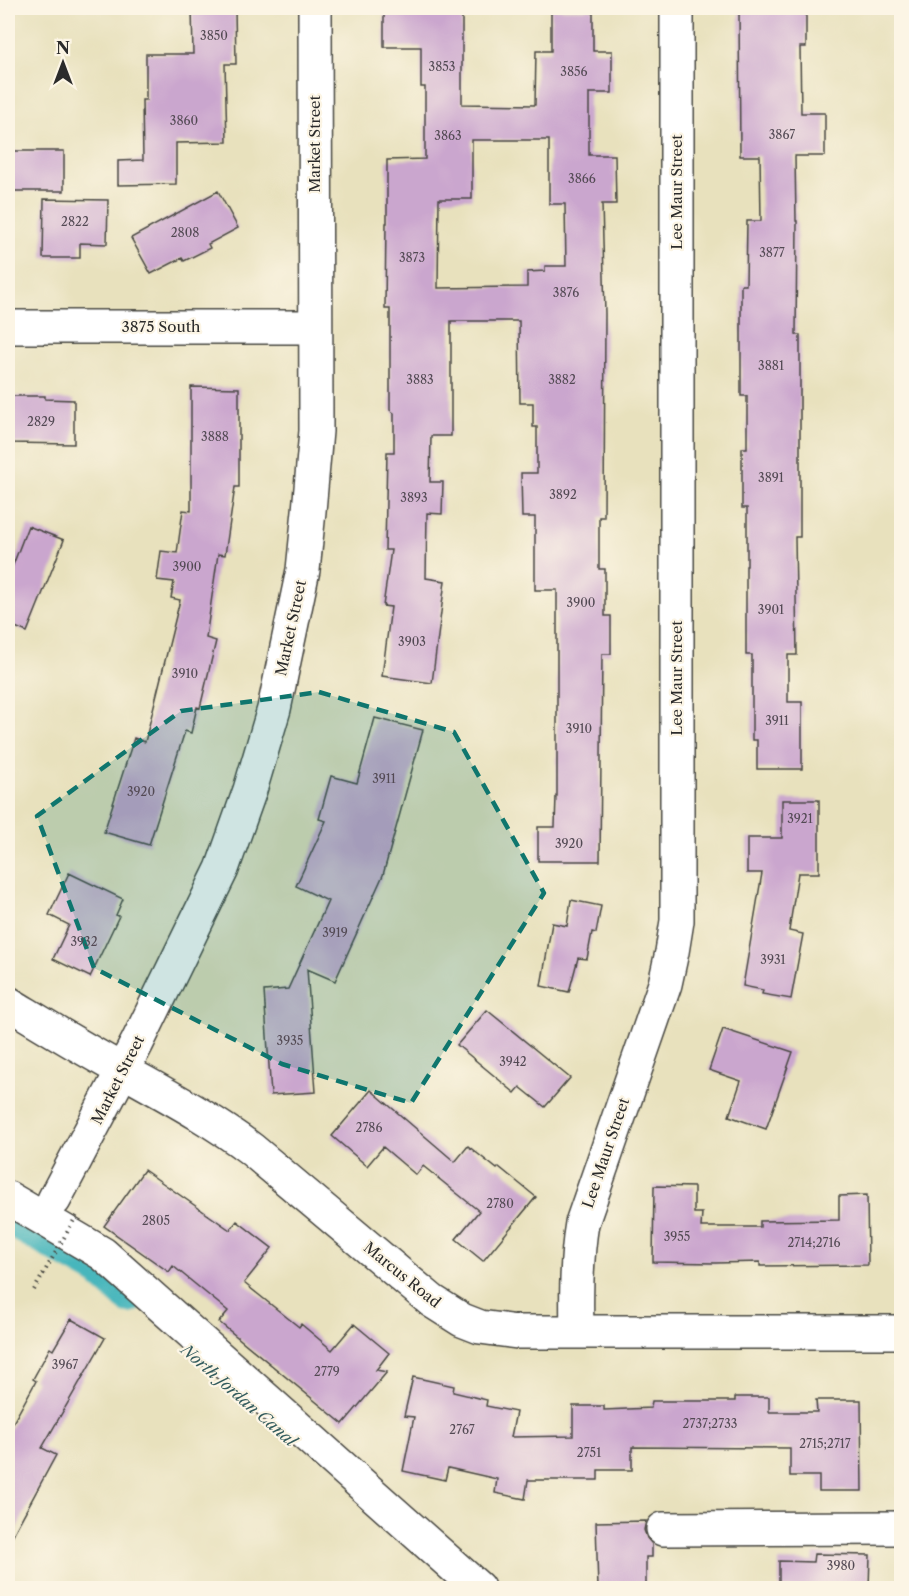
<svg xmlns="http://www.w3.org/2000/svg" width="909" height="1596" font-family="'Libre Caslon Text',serif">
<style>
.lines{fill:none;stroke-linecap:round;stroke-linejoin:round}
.canal{stroke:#46b6bc;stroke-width:32}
.building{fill:#caa6ce;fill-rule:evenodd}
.minor-casing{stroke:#474641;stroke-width:36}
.minor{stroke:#fff;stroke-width:33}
.path-bridge{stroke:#474641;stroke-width:4;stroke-dasharray:1.5 4.5;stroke-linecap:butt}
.marked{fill:#0f766e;fill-opacity:0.2;stroke:#0f766e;stroke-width:4.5;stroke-dasharray:12 8;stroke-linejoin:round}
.labels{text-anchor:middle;stroke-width:4.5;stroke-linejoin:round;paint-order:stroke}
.number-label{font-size:12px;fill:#534a54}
.street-label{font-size:15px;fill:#2b2b2b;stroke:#fcf5e5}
.water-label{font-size:16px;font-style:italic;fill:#345c5e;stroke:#fcf5e5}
</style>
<rect width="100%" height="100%" fill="#fcf5e5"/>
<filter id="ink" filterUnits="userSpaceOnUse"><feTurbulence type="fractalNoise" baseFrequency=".0167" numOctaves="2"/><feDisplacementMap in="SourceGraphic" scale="12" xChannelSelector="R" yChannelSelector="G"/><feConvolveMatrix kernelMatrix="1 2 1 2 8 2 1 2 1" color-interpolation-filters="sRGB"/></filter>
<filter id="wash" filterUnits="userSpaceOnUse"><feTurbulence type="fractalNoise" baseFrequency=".008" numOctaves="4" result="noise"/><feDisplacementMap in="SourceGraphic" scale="24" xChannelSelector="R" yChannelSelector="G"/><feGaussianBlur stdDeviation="1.35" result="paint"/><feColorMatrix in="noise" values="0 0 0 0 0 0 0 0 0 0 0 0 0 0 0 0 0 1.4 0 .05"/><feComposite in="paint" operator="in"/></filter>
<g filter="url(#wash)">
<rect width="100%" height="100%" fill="#e8e1bd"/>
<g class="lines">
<path class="canal" d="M8,1219L99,1271L129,1298"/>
</g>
<g id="blocks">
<path class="building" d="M192,8H235L236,64H225L227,142L176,143V184L118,185V161L143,160L142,100H146V54H193Z
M384,8H462V104L535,105L536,51H551V9H593V51H612V93H589V155H615L616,204H602L605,314L604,517H599V569H605V616H611V654H602L600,861H538V827H555L556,796H557V590H535V517H522L521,473H537V427H533V403H520L519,321H451V436H431L430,482H443L442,514L427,513L426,578L445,581L432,683L382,676L391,607L383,606L391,550H385L387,452H394V413L390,410V309H385L386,223H387V160L425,159V87H421V47H384ZM472,140H549V204H565L566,266H545V271L527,272V287L438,288L439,199H472Z
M739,8H806V47H800L801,113H825V156H795L796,221H797L796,335H800V537H795L797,655H788V702H802V769H757V740H752V655H746V566H747V508H742V448H747V396H741V285H746L747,221H761L760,156H740Z
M8,151H64V191H8Z
M218,191L238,228L208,244L210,248L184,261L182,258L151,274L131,238Z
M44,199L108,200L107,244L80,243V258H43Z
M191,387L239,388V487H235L225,555L218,554L206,638L216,641L200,708L197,707L191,733L185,731L149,845L104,832L134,738L145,742L180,600L171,598L174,582L157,580L161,551L177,553L183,510L191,511Z
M8,396H45V399L74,400V444L8,443Z
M28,526L64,540L27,632L8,624V578Z
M375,718L423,730L383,875L335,981L307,969L316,1092L271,1095L264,991L288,989L328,901L296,886L326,821L319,819L331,776L357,783Z
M782,800H819V873H798L789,931L803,934L791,999L762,994L763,990L743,986L762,873H747V838H782Z
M69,873L123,899L116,915L119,916L90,977L53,959L69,925L49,915Z
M571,900L601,906L596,933L592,932L587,959L578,958L569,992L541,986L552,923L567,926Z
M487,1010L570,1078L545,1107L520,1087L515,1093L457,1045Z
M723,1029L793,1052L766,1129L729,1116L741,1081L709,1070Z
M371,1090L455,1162L468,1146L497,1169L499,1167L536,1197L483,1261L456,1239L479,1211L423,1166L416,1175L383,1147L367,1166L332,1136Z
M144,1170L230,1230L237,1221L272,1248L244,1283L299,1327L301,1324L332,1350L354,1324L389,1353L376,1370L387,1372L343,1424L219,1322L228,1311L173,1266L169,1272L104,1226Z
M654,1186L694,1187V1213H702L701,1227H760V1221L839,1220V1196L867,1195L868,1265L760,1266V1262L715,1263L653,1262Z
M71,1319L105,1338L42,1448L56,1455L8,1544V1432L36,1381L33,1379L50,1348L53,1350Z
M413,1377L454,1386L453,1392L487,1400L486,1406L516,1412L511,1437L573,1436V1406H604V1410L651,1408L652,1401H735V1397H769V1412H817L816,1400H861L862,1491H819V1476H790V1448L632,1447V1470H598V1480H528L525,1499L495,1493L497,1479L448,1468L445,1480L403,1471L414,1417L404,1416Z
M646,1521L644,1530L647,1538L652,1544V1557H646V1588H598L596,1522Z
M814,1554L870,1555L869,1588H779V1561L813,1562Z"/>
</g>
</g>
<g filter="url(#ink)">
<use href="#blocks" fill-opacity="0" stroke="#474641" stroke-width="1.5"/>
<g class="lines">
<g class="minor-casing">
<path id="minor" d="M8,327H315
M8,1003C46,1026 83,1049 122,1070C166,1095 210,1118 251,1149L432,1301L462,1320L480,1327L517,1332H902
M8,1198L103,1254L478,1588
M54,1200L137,1043L222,869L250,790L274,709L303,570L309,511L316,431L315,8
M577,1332C576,1295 576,1259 582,1223L665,984L672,952L677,921V8
M663,1529L902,1528"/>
</g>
<use href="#minor" class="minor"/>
<path class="path-bridge" d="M34,1290L77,1215"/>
</g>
</g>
<path class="marked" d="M319,692L454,732L544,893L411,1103L282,1064L94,968L37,816L181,711Z"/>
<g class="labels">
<g class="number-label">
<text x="214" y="40">3850</text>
<text x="442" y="71">3853</text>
<text x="574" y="76">3856</text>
<text x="184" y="125">3860</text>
<text x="782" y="139">3867</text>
<text x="448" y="140">3863</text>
<text x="582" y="183">3866</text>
<text x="75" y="226">2822</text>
<text x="185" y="237">2808</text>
<text x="772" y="257">3877</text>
<text x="412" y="262">3873</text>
<text x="566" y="297">3876</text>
<text x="771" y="370">3881</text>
<text x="420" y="384">3883</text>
<text x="562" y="384">3882</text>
<text x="41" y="426">2829</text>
<text x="215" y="441">3888</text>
<text x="771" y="482">3891</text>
<text x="563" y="499">3892</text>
<text x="414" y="502">3893</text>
<text x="187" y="571">3900</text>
<text x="581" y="607">3900</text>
<text x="771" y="614">3901</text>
<text x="412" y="646">3903</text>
<text x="185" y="678">3910</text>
<text x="777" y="725">3911</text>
<text x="579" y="733">3910</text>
<text x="384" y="783">3911</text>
<text x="141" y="796">3920</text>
<text x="800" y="823">3921</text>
<text x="569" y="848">3920</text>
<text x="335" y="937">3919</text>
<text x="84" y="946">3932</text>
<text x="773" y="964">3931</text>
<text x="290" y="1045">3935</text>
<text x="513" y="1066">3942</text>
<text x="369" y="1132">2786</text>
<text x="500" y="1208">2780</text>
<text x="156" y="1225">2805</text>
<text x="677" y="1241">3955</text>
<text x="814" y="1247">2714;2716</text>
<text x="65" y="1369">3967</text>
<text x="327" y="1376">2779</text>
<text x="710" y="1428">2737;2733</text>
<text x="462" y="1434">2767</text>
<text x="825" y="1448">2715;2717</text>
<text x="589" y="1457">2751</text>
<text x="841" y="1570">3980</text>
</g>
<g class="street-label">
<text transform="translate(315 144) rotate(-90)" y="5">Market Street</text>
<text transform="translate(677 192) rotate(-90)" y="5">Lee Maur Street</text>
<text x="161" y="332">3875 South</text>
<text transform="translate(291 628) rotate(-78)" y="5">Market Street</text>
<text transform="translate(677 678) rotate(-90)" y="5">Lee Maur Street</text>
<text transform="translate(118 1080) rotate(-63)" y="5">Market Street</text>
<text transform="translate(606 1153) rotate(-71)" y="5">Lee Maur Street</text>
<text transform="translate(402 1275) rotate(39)" y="5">Marcus Road</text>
</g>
<g class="water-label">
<text transform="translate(239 1395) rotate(41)" y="6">North Jordan Canal</text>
</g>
</g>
<rect width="909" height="1596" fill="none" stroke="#fcf5e5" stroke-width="30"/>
<g transform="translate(63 63)" stroke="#fcf5e5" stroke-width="4.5" paint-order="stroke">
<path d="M0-4.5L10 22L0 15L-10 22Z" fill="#2b2b2b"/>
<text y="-9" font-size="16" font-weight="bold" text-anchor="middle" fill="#2b2b2b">N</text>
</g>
</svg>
